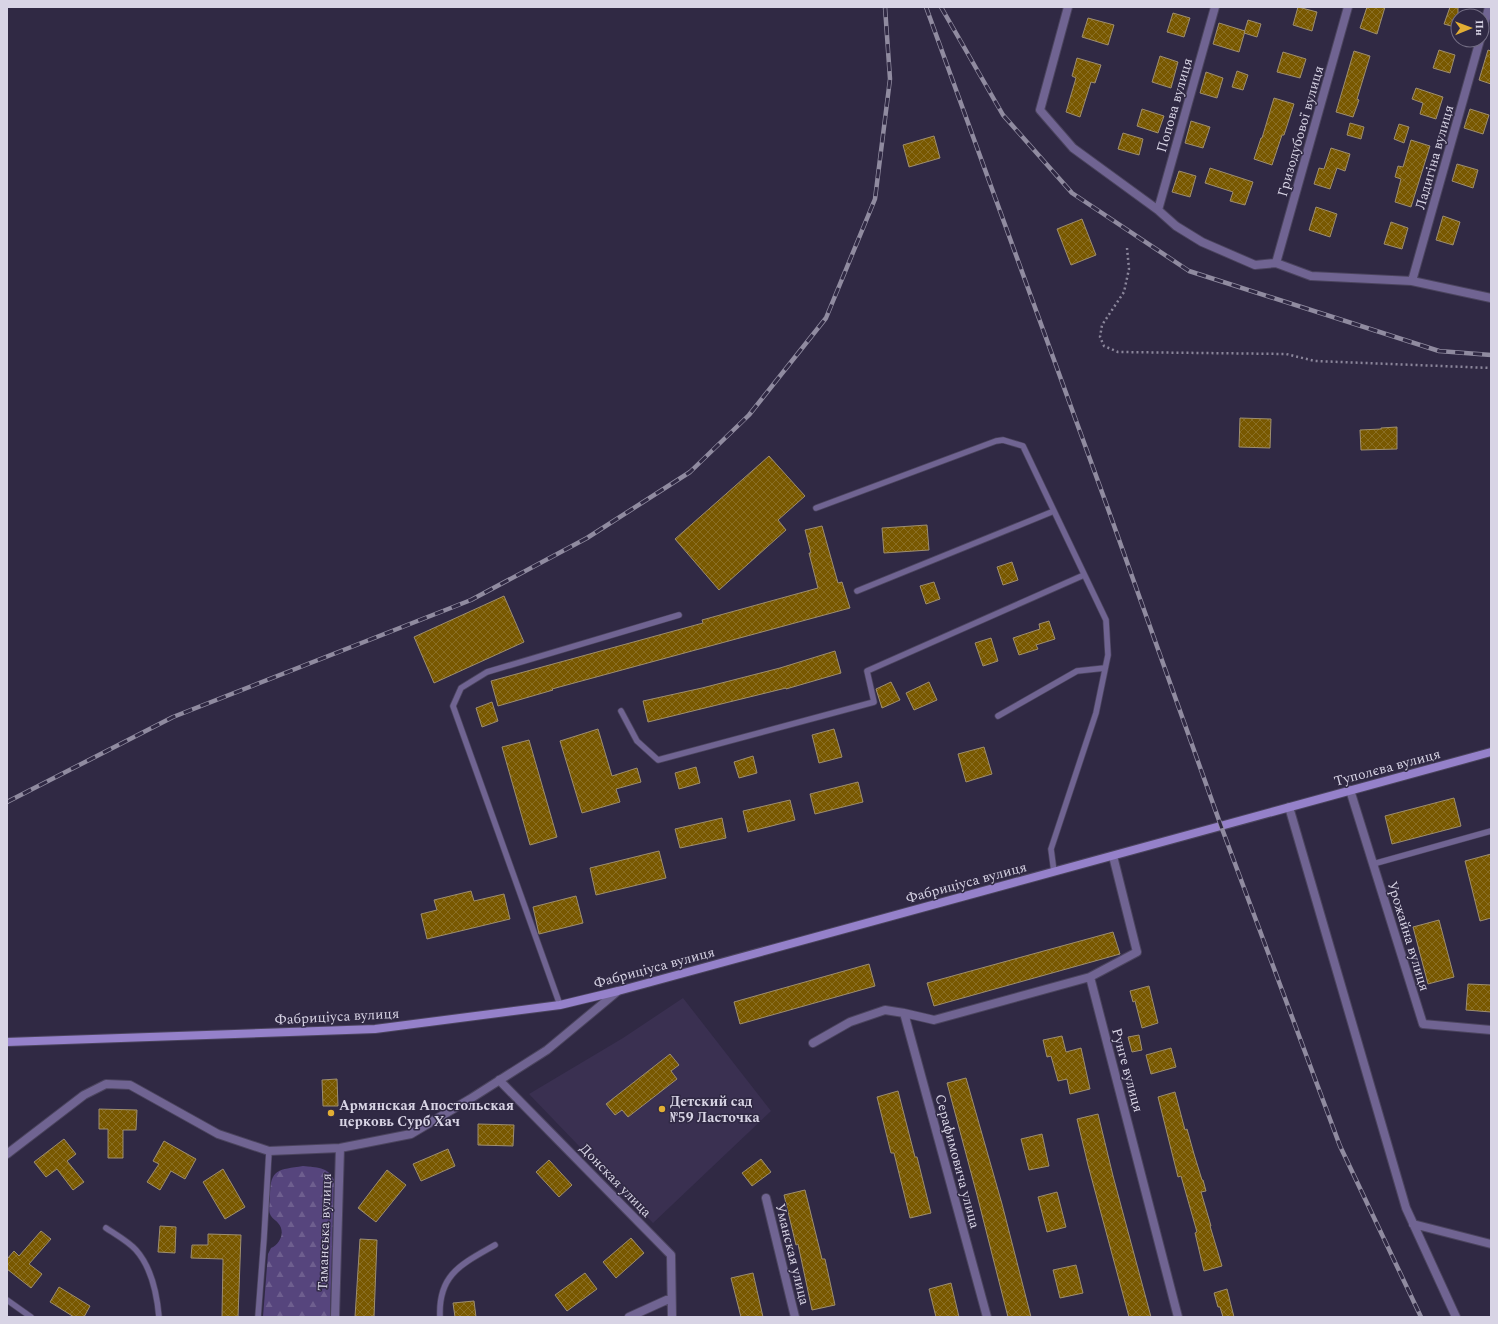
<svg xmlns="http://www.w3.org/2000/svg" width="1498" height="1324" font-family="Spectral,serif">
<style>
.built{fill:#3a3051}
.forest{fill:url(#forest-firs)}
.building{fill:url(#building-cross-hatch);stroke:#9e8e6f}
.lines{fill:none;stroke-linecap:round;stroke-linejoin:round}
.service-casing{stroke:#4b445e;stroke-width:7}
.minor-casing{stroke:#4b445e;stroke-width:10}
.secondary-casing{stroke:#4b445e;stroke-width:10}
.path{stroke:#8b869b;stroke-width:2.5;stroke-dasharray:2 3;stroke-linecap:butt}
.service{stroke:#706492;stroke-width:5.5}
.minor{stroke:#706492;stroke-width:8}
.secondary{stroke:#9581ca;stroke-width:8}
.rail-casing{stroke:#908ba0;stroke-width:4.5}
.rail{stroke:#302944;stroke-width:3;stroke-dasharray:9;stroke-linecap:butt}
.poi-dot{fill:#e2ae34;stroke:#302944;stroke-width:1.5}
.labels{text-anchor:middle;stroke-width:3;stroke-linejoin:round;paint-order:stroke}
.street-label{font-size:14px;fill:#d8d4e5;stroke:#302944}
.poi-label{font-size:14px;font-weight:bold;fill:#d8d4e5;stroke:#302944;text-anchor:start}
</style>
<defs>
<pattern id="forest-firs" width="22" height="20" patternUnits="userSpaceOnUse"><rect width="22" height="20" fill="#56457d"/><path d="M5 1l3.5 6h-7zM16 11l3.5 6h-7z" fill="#6e5f8f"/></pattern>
<pattern id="building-cross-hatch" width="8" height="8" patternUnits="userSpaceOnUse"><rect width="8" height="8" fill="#785800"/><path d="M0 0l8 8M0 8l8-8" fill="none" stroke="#8a6f25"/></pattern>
</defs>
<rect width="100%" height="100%" fill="#302944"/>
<path class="built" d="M683,998L771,1111L653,1223L529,1094L623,1038Z"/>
<path class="forest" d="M303,1166C316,1168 328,1166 334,1180L330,1317H263L268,1254L271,1248C280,1244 286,1232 278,1223C276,1220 272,1219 270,1214C268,1209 270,1201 270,1196C270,1168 279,1170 303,1166Z"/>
<path class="building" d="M1298,7L1317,12L1312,31L1293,25Z
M1367,7H1385L1377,34L1360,28Z
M1450,7H1458V28L1444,24Z
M1173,13L1190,18L1184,37L1167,32Z
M1088,18L1114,25L1108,45L1082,37Z
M1248,20L1261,24L1257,37L1244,33Z
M1219,23L1245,31L1239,52L1213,44Z
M1439,50L1455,55L1450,73L1433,68Z
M1488,50L1491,51V84L1479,80Z
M1354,51L1370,56L1357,99L1359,100L1353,117L1336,112Z
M1283,52L1306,59L1300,78L1277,72Z
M1160,56L1178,62L1171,88L1152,82Z
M1077,58L1101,65L1095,83L1091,82L1080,117L1066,112L1076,78L1072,76Z
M1237,71L1248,75L1243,90L1232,87Z
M1206,72L1223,78L1217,98L1200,93Z
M1416,88L1443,97L1436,119L1420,114L1423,103L1412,99Z
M1274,98L1294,104L1284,135H1282L1272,165L1254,159L1261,138H1262Z
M1142,109L1164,116L1158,133L1137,126Z
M1470,109L1489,115L1483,134L1464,128Z
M1191,121L1210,127L1203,148L1185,143Z
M1350,123L1364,127L1361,139L1347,135Z
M1399,124L1409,127L1404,143L1394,139Z
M1123,133L1143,139L1139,155L1118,149Z
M934,136L940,158L909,167L903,145Z
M1411,140L1430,146L1411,207L1395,202L1401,179L1395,177L1398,166L1403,167Z
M1331,148L1350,154L1345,171L1337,168L1330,189L1314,184L1319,168L1324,169Z
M1457,164L1478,170L1473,188L1452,181Z
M1210,168L1253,182L1245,205L1230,201L1233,192L1205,183Z
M1179,171L1196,176L1190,197L1172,192Z
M1316,207L1337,214L1330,237L1309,230Z
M1443,216L1460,222L1453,245L1436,240Z
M1082,219L1096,255L1071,265L1057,229Z
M1391,222L1408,228L1402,249L1384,244Z
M1240,418L1271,419L1270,448L1239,447Z
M1397,427V449L1361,450L1360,430L1381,429V428Z
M769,456L805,496L778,520L786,530L719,590L675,539Z
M927,525L929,550L884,553L882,528Z
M822,526L838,583L842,582L850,608L552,689L553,690L498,706L491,681L703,623L702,620L818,588L809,553H811L805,530Z
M1012,562L1018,580L1003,585L997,567Z
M934,582L940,599L926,604L920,586Z
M504,596L524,642L434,683L414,637Z
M1049,621L1055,639L1036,645L1038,649L1019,655L1013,638L1040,629L1039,624Z
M991,638L998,661L983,666L975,643Z
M835,651L841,673L786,689V688L648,722L643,701L702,688L780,668Z
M891,682L900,700L882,708L876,689Z
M929,682L937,700L914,710L906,693Z
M492,702L498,721L482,727L476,708Z
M598,729L612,776L637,768L641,782L616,789L620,802L582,813L560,741Z
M834,729L842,757L819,763L812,735Z
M529,740L557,837L530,845L502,747Z
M984,747L992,774L966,782L958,754Z
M753,756L757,773L739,778L734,762Z
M696,767L700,783L679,789L675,773Z
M858,782L863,802L815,814L810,794Z
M1454,798L1461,826L1392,844L1385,816Z
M790,800L795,820L748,832L743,811Z
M722,818L726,838L680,848L675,829Z
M659,851L666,878L596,895L590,868Z
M1491,854V918L1480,921L1465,861Z
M471,891L474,901L504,894L510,919L427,939L421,914L437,910L434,900Z
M576,896L583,923L539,934L533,907Z
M1439,920L1454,977L1428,984L1413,927Z
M1113,932L1120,954L934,1006L927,983Z
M869,964L875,986L740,1024L734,1002Z
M1468,984L1491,985V1012L1466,1010Z
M1149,986L1158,1023L1142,1028L1135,1001L1133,1002L1130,991Z
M1139,1035L1142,1050L1132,1052L1128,1037Z
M1062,1036L1066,1052L1081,1048L1090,1089L1070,1094L1067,1079L1058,1081L1051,1056L1047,1057L1043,1040Z
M1171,1048L1176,1067L1151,1074L1146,1055Z
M670,1054L679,1065L671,1071L677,1079L628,1117L622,1110L615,1115L606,1104Z
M966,1078L1002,1204L1031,1317H1008L977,1195L947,1083Z
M337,1079L338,1106H323L322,1080Z
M898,1091L915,1157H917L931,1213L910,1218L894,1153H891L877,1097Z
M1175,1092L1185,1130L1187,1129L1194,1154L1202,1180H1203L1206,1191L1201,1192L1211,1226H1210L1222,1266L1204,1271L1195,1233L1197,1232L1181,1176L1178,1177L1158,1097Z
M99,1109L137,1110L136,1130H123V1158H108V1129H99Z
M1098,1114L1113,1176L1151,1317H1129L1088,1165L1077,1119Z
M478,1124L514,1125L513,1146L478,1145Z
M1042,1134L1049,1166L1029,1170L1021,1139Z
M64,1139L76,1154L67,1161L84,1182L73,1190L57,1169L46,1177L34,1162Z
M164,1141L196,1159L185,1179L171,1171L160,1190L147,1182L159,1164L153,1161Z
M448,1149L455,1166L421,1181L413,1164Z
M761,1159L771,1172L752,1186L742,1173Z
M549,1160L572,1185L559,1197L536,1172Z
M223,1169L245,1207L225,1219L203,1182Z
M387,1170L406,1185L376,1222L358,1208Z
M805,1190L822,1259H825L835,1305L812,1310L798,1244L796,1245L784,1195Z
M1057,1192L1066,1227L1047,1232L1038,1197Z
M160,1226L176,1227L175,1253L158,1252Z
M41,1231L51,1239L29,1264L42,1274L31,1288L7,1269V1259L14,1251L19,1256Z
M208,1234L241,1235L238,1317H222L223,1259L191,1258L192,1245H208Z
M631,1238L644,1253L616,1278L603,1262Z
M360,1239L377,1240L374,1317H355Z
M1076,1265L1083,1293L1060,1298L1053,1270Z
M585,1273L597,1289L567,1311L555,1295Z
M753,1273L763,1317H741L731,1278Z
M951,1283L959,1317H936L929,1289Z
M59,1287L90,1306L84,1317H74L50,1302Z
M1227,1289L1234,1317H1223L1220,1307H1218L1214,1293Z
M474,1301L476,1317H455L453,1303Z"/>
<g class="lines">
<g class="service-casing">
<path id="service" d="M816,508L996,441L1003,440L1023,446L1106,620L1108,655L1096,713L1051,849L1054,872
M857,591L1054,511
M621,711L637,741L658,760L874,702L867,671L1084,575
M998,716L1077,671L1105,668
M1373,864L1491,831
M560,1005L453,706L461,688L487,672L679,615
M106,1228C115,1234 129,1242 136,1250C152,1268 157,1294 159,1317
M7,1300L31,1317
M258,1317L264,1238L269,1151
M440,1317C438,1274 462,1264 495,1245"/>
</g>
<g class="minor-casing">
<path id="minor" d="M1068,7L1040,110L1073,148L1158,210L1176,226L1202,242L1255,265L1276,263L1311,276L1412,281L1491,298
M1482,33L1489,7
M1158,210L1215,7
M1276,263L1348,7
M1412,281L1480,40
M1350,790L1423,1024L1491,1030
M1289,807L1406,1208L1456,1317
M1113,856L1137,952L1090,977L1178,1317
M904,1013L987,1317
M813,1043L850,1022L885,1010L904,1013L934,1020L1090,977
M499,1080L671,1255L672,1317
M7,1154L84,1095L106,1084L130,1085L218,1134L269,1151L340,1148L411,1134L470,1099L547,1050L618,991
M766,1198L795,1317
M1413,1224L1491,1244
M335,1317L340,1148
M629,1317L671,1298"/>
</g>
<g class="secondary-casing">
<path id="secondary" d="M7,1042L375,1029L560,1005L618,991L1491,752"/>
</g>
<path class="path" d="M1127,248L1129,269L1124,292L1102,325L1100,337L1104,346L1118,352L1286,354L1315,361L1491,368"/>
<use href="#service" class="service"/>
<use href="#minor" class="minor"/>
<use href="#secondary" class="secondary"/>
<g class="rail-casing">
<path id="rail" d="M926,7L1107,506L1221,826L1340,1146L1421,1317
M941,7L1003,115L1072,193L1189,271L1439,351L1491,355
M7,802L173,717L471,600L587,538L690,472L749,415L826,318L875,199L890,79L885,7"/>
</g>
<use href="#rail" class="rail"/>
</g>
<g class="poi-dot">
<circle cx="662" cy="1109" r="4"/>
<circle cx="331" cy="1113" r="4"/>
</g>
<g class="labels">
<g class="street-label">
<text transform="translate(1174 105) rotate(-74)" y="5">Попова вулиця</text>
<text transform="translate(1300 131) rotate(-74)" y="5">Гризодубової вулиця</text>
<text transform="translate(1434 157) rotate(-74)" y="5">Ладигіна вулиця</text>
<text transform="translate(1387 767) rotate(-15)" y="5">Туполєва вулиця</text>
<text transform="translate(966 882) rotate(-15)" y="5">Фабриціуса вулиця</text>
<text transform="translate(1409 936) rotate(73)" y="5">Урожайна вулиця</text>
<text transform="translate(654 967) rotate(-15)" y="5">Фабриціуса вулиця</text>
<text transform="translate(337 1016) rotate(-3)" y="5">Фабриціуса вулиця</text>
<text transform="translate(1128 1070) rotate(75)" y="5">Рунге вулиця</text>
<text transform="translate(958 1161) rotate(75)" y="5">Серафимовича улица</text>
<text transform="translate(616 1180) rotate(46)" y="5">Донская улица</text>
<text transform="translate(324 1232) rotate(-88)" y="5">Таманська вулиця</text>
<text transform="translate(793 1254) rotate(76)" y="5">Уманская улица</text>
</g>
<g class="poi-label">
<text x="670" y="1106">Детский сад<tspan x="670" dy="16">№59 Ласточка</tspan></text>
<text x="339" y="1110">Армянская Апостольская<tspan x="339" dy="16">церковь Сурб Хач</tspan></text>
</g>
</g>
<rect width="1498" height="1324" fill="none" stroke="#d8d4e5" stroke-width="16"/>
<g transform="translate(1470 28) rotate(89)"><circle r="19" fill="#302944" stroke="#736d84"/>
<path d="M0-3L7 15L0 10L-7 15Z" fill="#e2ae34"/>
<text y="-6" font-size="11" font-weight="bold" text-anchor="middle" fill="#d8d4e5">Пн</text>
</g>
</svg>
